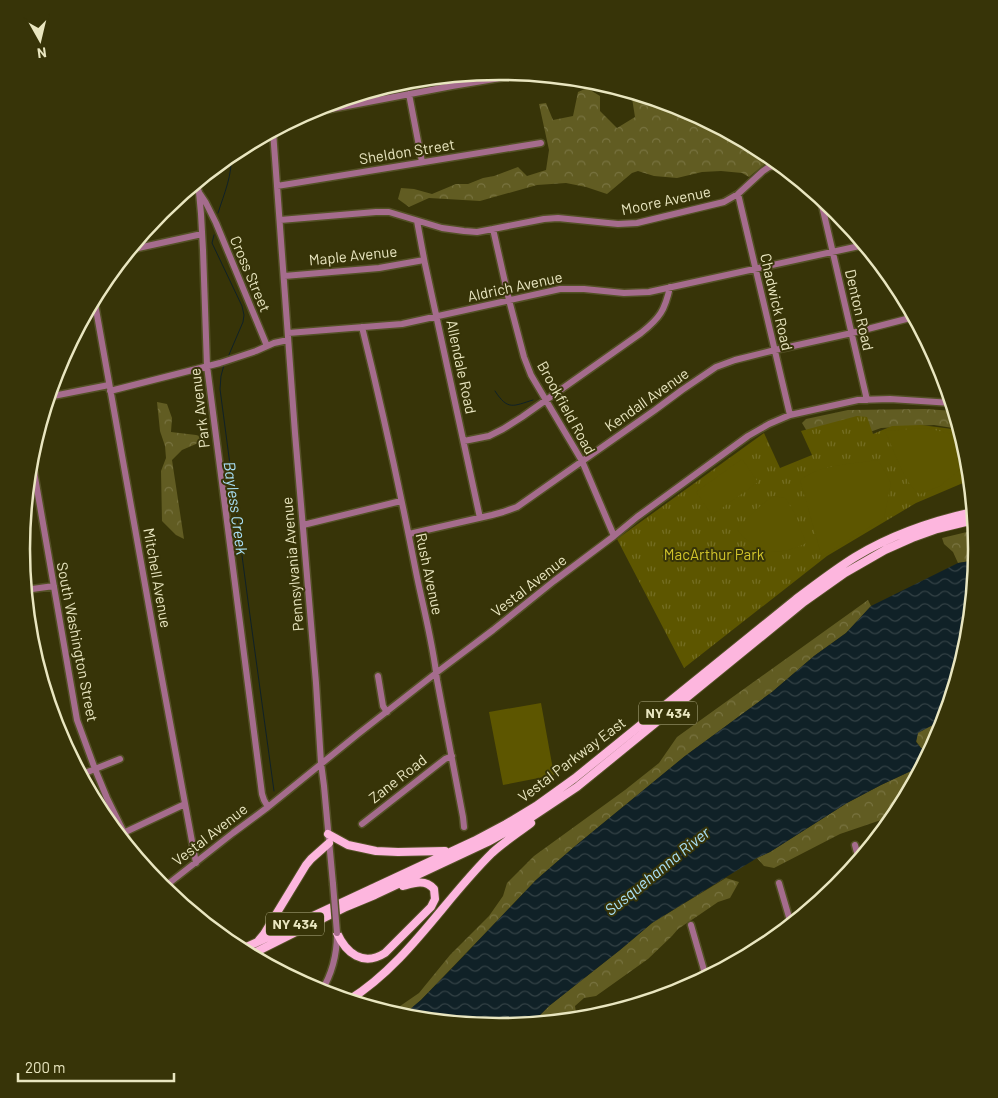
<svg xmlns="http://www.w3.org/2000/svg" width="998" height="1098" font-family="Barlow,sans-serif">
<style>
.forest{fill:url(#forest-crowns)}
.park{fill:url(#park-tufts)}
.pitch{fill:#5d5600}
.water{fill:url(#water-waves)}
.lines{fill:none;stroke-linecap:round;stroke-linejoin:round}
.stream{stroke:#102127;stroke-width:1}
.minor-casing{stroke:#535025;stroke-width:9}
.major-casing{stroke:#535025;stroke-width:10}
.minor{stroke:#a56c8d;stroke-width:6}
.major{stroke:#fdb6de;stroke-width:8}
.minor-bridge-casing{stroke:#535025;stroke-width:9;stroke-linecap:butt}
.minor-bridge{stroke:#a56c8d;stroke-width:6}
.labels{text-anchor:middle;stroke-width:4;stroke-linejoin:round;paint-order:stroke}
.shield{fill:#373408;stroke:#b4b189;stroke-width:1}
.shield-label{font-size:14px;font-weight:bold;fill:#e9e6c0}
.street-label{font-size:15px;fill:#e9e6c0;stroke:#373408}
.park-label{font-size:15px;fill:#d1c42b;stroke:#373408}
.water-label{font-size:16px;font-style:italic;fill:#aae1f7;stroke:#373408}
.rim{fill:none;stroke:#e9e6c0;stroke-width:2.5}
</style>
<defs>
<pattern id="forest-crowns" width="20" height="18" patternUnits="userSpaceOnUse" patternTransform="scale(1.25)"><rect width="20" height="18" fill="#615c22"/><path d="M2 6a3 3 0 1 1 6 0M12 15a3 3 0 1 1 6 0" fill="none" stroke="#787340"/></pattern>
<pattern id="park-tufts" width="24" height="20" patternUnits="userSpaceOnUse" patternTransform="scale(1.25)"><rect width="24" height="20" fill="#5d5600"/><path d="M3 7l-1-3M5 7V3M7 7l1-3M15 17l-1-3M17 17v-4M19 17l1-3" fill="none" stroke="#746e23"/></pattern>
<pattern id="water-waves" width="16" height="10" patternUnits="userSpaceOnUse" patternTransform="scale(1.25)"><rect width="16" height="10" fill="#102127"/><path d="M0 5q4-4 8 0t8 0" fill="none" stroke="#334145"/></pattern>
</defs>
<rect width="100%" height="100%" fill="#373408"/>
<path class="forest" d="M587,88L600,96V111L617,128L635,117L631,92L682,108L765,152L775,160L766,163L749,177L742,173L721,171L702,172L677,178L654,176L638,171L632,173L607,194L586,187L566,183L537,185L480,201L429,198L409,207L398,199L401,188L414,189L432,194L456,184H468L483,178L494,176L518,167L527,176L546,170L549,150L539,104L546,103L553,120L573,116L578,92Z
M157,402L167,404L172,418L171,432L196,435L203,437L196,444L182,450L172,460L184,539L176,535L162,521L161,471L166,458L165,446L160,431Z
M925,409L954,411L959,429L934,425L881,428L870,432L808,433L802,423L806,419L848,410Z
M975,530L977,549L976,560L958,563L953,552L944,544L942,538Z
M868,600L871,606L846,633L814,656L772,692L685,756L574,847L536,880L421,1000L402,1016L390,1013L419,993L450,955L489,916L503,896L507,883L534,856L625,790L659,763L677,737Z
M944,719L940,732L929,752L921,748L916,741L918,732Z
M911,771L919,772L898,811L881,820L840,834L774,868L764,866L757,858L770,852L847,803L881,785Z
M726,878L739,882L730,898L718,902L699,915L678,929L672,936L648,959L596,996L584,998L575,1006L577,1019L531,1024L549,1006L620,950L652,923Z"/>
<path class="park" d="M857,416L867,417L873,434L892,426L921,425L960,430L968,456L970,480L916,503L827,556L684,668L617,539L764,433L780,468L812,455L801,431Z"/>
<path class="pitch" d="M925,428L962,436L968,456V463L940,486L920,494C905,486 893,447 885,431Z
M742,459L758,482L712,515L696,492Z
M878,460L891,483L884,518L822,557L800,480C821,464 852,464 878,460Z
M773,496L785,498L794,512L806,543C780,557 755,554 737,529L759,507Z
M541,703L554,775L503,785L489,712Z"/>
<path class="water" d="M976,560L968,642L944,719L918,733L916,742L921,748L929,752L919,772L911,771L881,785L847,803L770,852L757,858L652,923L620,950L549,1006L531,1024L499,1027L402,1016L421,1000L456,964L536,880L574,847L685,756L772,692L814,656L846,633L871,606L958,563Z"/>
<g class="lines">
<path class="stream" d="M218,213C224,194 233,174 231,154
M214,235L212,243L242,306L244,315L243,322L228,357
M224,365L221,376L220,389L248,601L274,791
M495,391C508,411 513,406 533,400"/>
<g class="minor-casing">
<path id="minor" d="M450,76L452,86
M409,94L422,162
M305,114L452,86L525,74
M273,131L295,433L316,683L321,763L324,786L333,884
M195,183L199,192L201,214L203,250L207,366L262,794L264,800L268,807
M277,186L541,143
M200,194L206,203L216,223L267,346
M738,194L790,415
M820,197L867,400
M280,220L376,212H389L442,228L464,231L477,232L493,229L544,219L558,218L618,224L637,223L724,202L738,194L763,171L769,167L780,164
M417,221L425,264L480,518
M493,229L509,300L524,357L531,375L582,461L614,536
M129,250L202,234
M284,276L379,268L424,260
M94,298L157,652L196,863
M362,327C382,408 400,490 416,572C423,607 433,643 437,680L463,817L464,827
M288,333L402,324L560,289H584L624,293L649,292L864,245
M110,391L220,363L256,351L274,343L288,340
M48,397L109,385
M464,441L489,436L503,429L522,417L641,333C660,318 665,310 670,287
M31,454L77,720L95,769L107,798L135,855
M303,525L401,501
M409,534L492,515L503,512L517,507L655,410L682,390L716,367L735,360L775,350L852,333L914,317
M25,590L54,586
M378,676L383,706L387,712
M80,775L120,759
M362,824L445,759L452,756
M119,835L185,804
M855,845L859,860
M779,883L791,924
M163,888L233,833L268,807L358,734L436,673L493,630L554,581L614,536L637,517L748,436L769,424L790,415L858,400L890,399L952,403
M691,925L706,977
M321,992C332,974 337,954 337,934"/>
</g>
<g class="major-casing">
<path id="major" d="M328,834L348,845L376,851L398,852L445,851
M337,933C346,953 363,967 385,953L431,907L435,899L434,889C425,879 414,883 403,886
M259,940L264,934L306,865L311,859L329,843
M240,950L474,841L506,824L536,806L575,778L796,599C815,585 834,570 855,557C891,535 932,521 973,512
M250,955L346,907L375,895L488,842L529,819L577,787L804,602L845,573L885,550L912,538L937,529L974,520
M349,1000C408,963 443,901 492,853C504,842 518,833 531,823"/>
</g>
<use href="#minor" class="minor"/>
<use href="#major" class="major"/>
<g class="minor-bridge-casing">
<path id="minor-bridge" d="M333,884L337,933"/>
</g>
<use href="#minor-bridge" class="minor-bridge"/>
</g>
<g class="labels">
<g class="shield">
<rect x="639" y="701.5" width="58" height="23" rx="4"/>
<rect x="266" y="912.5" width="58" height="23" rx="4"/>
</g>
<g class="shield-label">
<text x="668" y="718">NY 434</text>
<text x="295" y="929">NY 434</text>
</g>
<g class="street-label">
<text transform="translate(407 152) rotate(-9)" y="5">Sheldon Street</text>
<text transform="translate(666 201) rotate(-12)" y="5">Moore Avenue</text>
<text transform="translate(353 256) rotate(-6)" y="5">Maple Avenue</text>
<text transform="translate(250 274) rotate(67)" y="5">Cross Street</text>
<text transform="translate(515 287) rotate(-12)" y="5">Aldrich Avenue</text>
<text transform="translate(776 302) rotate(77)" y="5">Chadwick Road</text>
<text transform="translate(859 310) rotate(77)" y="5">Denton Road</text>
<text transform="translate(461 367) rotate(78)" y="5">Allendale Road</text>
<text transform="translate(647 400) rotate(-35)" y="5">Kendall Avenue</text>
<text transform="translate(200 408) rotate(-97)" y="5">Park Avenue</text>
<text transform="translate(566 408) rotate(61)" y="5">Brookfield Road</text>
<text transform="translate(293 564) rotate(-95)" y="5">Pennsylvania Avenue</text>
<text transform="translate(429 574) rotate(78)" y="5">Rush Avenue</text>
<text transform="translate(157 578) rotate(80)" y="5">Mitchell Avenue</text>
<text transform="translate(529 586) rotate(-38)" y="5">Vestal Avenue</text>
<text transform="translate(77 642) rotate(79)" y="5">South Washington Street</text>
<text transform="translate(572 760) rotate(-37)" y="5">Vestal Parkway East</text>
<text transform="translate(398 779) rotate(-38)" y="5">Zane Road</text>
<text transform="translate(210 835) rotate(-38)" y="5">Vestal Avenue</text>
</g>
<g class="park-label">
<text x="714" y="560">MacArthur Park</text>
</g>
<g class="water-label">
<text transform="translate(236 508) rotate(82)" y="6">Bayless Creek</text>
<text transform="translate(657 871) rotate(-39)" y="6">Susquehanna River</text>
</g>
</g>
<path d="M0 0H998V1098H0ZM30 549a469 469 0 1 1 938 0a469 469 0 1 1-938 0Z" fill="#373408" fill-rule="evenodd"/>
<path class="rim" d="M30 549a469 469 0 1 1 938 0a469 469 0 1 1-938 0Z"/>
<g transform="translate(40 40) rotate(172)" stroke="#373408" stroke-width="4" paint-order="stroke">
<path d="M0-4L9 19L0 12L-9 19Z" fill="#e9e6c0"/>
<text y="-8" font-size="14" font-weight="bold" text-anchor="middle" fill="#e9e6c0">N</text>
</g>
<path d="M18 1073v8h156v-8" fill="none" stroke="#e9e6c0" stroke-width="2.5"/>
<text x="25" y="1073" font-size="15" fill="#e9e6c0" stroke="#373408" stroke-width="4" paint-order="stroke">200 m</text>
</svg>
